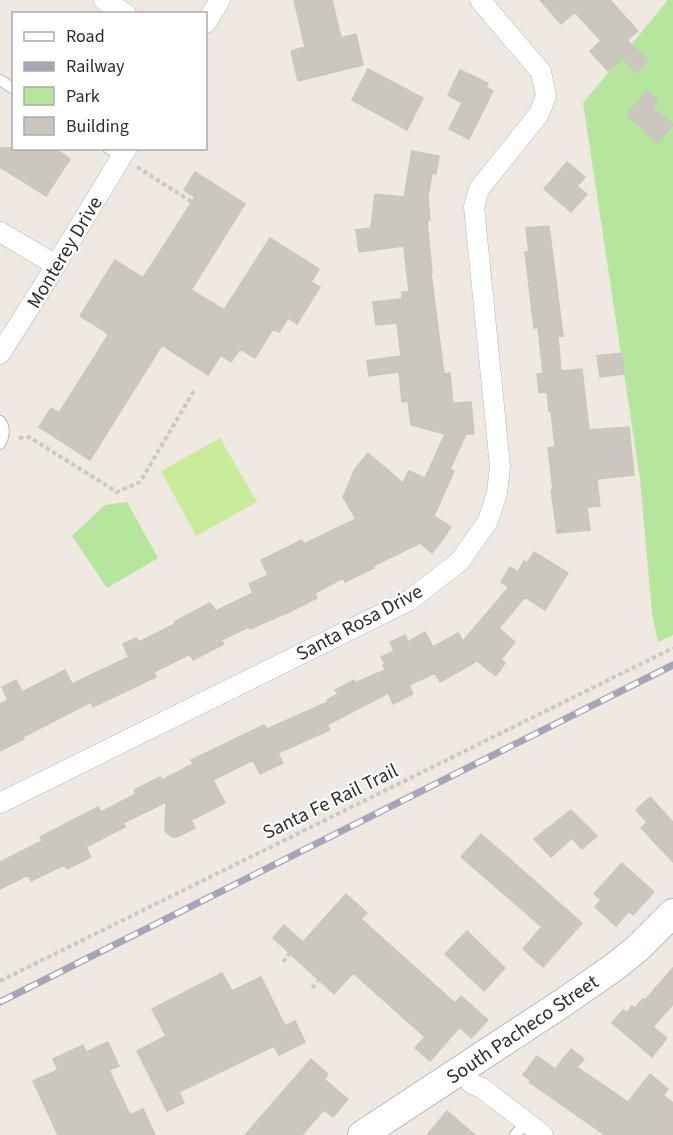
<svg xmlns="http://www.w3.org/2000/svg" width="673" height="1135" font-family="'Source Sans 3',sans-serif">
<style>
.green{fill:#b6e59e}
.pitch{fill:#c9ec9a}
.building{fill:#cbc7bf;stroke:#cbc5ba;stroke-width:1.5}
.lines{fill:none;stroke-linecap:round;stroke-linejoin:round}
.lane-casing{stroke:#b4b7c1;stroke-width:12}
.street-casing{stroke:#b4b7c1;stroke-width:21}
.secondary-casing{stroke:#b4b7c1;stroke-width:30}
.path{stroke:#c9c9c9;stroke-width:4;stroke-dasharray:4.5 3;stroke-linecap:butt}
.lane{stroke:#fff;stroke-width:10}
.street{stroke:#fff;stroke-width:20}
.secondary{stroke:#fff;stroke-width:28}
.rail-casing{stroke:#a3a6b8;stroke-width:7}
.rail{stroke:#fff;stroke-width:4.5;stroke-dasharray:14;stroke-linecap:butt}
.labels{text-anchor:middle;stroke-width:4.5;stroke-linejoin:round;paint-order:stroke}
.street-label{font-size:20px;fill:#2e2e2e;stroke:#fff}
</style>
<rect width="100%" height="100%" fill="#efe9e1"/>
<path class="green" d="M668,0H673V635L658,642L652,614L640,479L583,103Z
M127,502L158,558L107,588L72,536L105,505Z"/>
<path class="pitch" d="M220,438L257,502L196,536L161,471Z"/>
<path class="building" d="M294,0H332L341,38L356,34L363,65L298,81L291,51L305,47Z
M540,0H610L638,31L627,40L648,61L636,73L622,58L608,71L590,51L601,41L575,12L561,24Z
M368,69L423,98L407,130L352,100Z
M460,70L488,83L486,87L493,91L469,139L449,129L462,103L448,95Z
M646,91L658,100L652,107L673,125L658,143L645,132L646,130L626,116Z
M0,148H54L70,159L46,196L0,167Z
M412,151L439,156L436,174L432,173L428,197L430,220H427L432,273H431L437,320L444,374L450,373L453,403L471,402L474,434H466L450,469L454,471L434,516L451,527L442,540L432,553L420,543L373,566L374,568L345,582L343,578L315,593L317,598L289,612L250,629L249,627L221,640L224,644L193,660L190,654L154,672L156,677L93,707L91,702L23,737L24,739L0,751V704L8,700L2,687L16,680L22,692L65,670L72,684L129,657L123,644L136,638L139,642L175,624L174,622L210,603L216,611L253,593L249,584L268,575L261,560L302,540L304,544L356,519L343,497L355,469L368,453L403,483L409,471L425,478L445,434L411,425L408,401L402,402L399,372L369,376L367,361L401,356L397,323L376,325L373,302L402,299V292H409L404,248L403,246L359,252L356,230L371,228L375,194L404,197Z
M567,162L585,177L577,186L587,194L571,212L544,189Z
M195,172L245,204L191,290L224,310L270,238L319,269L311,282L320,287L297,324L288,318L279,332L273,329L255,358L240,349L231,362L221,355L208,375L162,345L90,460L39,427L51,408L59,413L109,334L80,316L115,260L143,278L195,197L184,190Z
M549,226L563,336L558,337L561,371L582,369L589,430L629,427L634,475L597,479L600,506L587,507L590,530L557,533L551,490H553L548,448L555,447L551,410L549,411L547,392L539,393L537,374L543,373L538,327L534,328L525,252H529L526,228Z
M622,353L624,374L600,377L597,356Z
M534,552L568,573L545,610L525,597L499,628L515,642L501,659L505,663L496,676L477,661L440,682L435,673L409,685L413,694L393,704L388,693L327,725L330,730L278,753L283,763L260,774L253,760L213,780L225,803L191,820L195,828L177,837H172L167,833L165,830L166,802L123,823L125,827L86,847L91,857L67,869L64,865L31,881L28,875L0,889V862L42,841L40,837L98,807L101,812L136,794L134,790L160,777L162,780L193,764L191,760L264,725L267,729L328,702L327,700L338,694L335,690L354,680L355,683L385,670L383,665L385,664L381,657L394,651L390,642L405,635L408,642L425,632L433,647L458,633L463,641L509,587L501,582L510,567L518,572L524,561L527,563Z
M650,797L673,822V862L641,828L647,822L636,810Z
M571,810L597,836L582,849L572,838L551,857L534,839Z
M481,834L582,923L543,967L523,949L542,927L461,857Z
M622,863L654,892L633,915L629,911L616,926L595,907L601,900L594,894Z
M346,894L367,913L361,919L455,1003L461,996L488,1020L471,1038L460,1027L430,1061L415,1048L425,1037L353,973L334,994L273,938L284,925L303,942Z
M467,931L505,968L484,991L445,954Z
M673,968V1004L653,1027L667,1038L652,1057L612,1023L623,1010L627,1013L632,1006L635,1008L643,999L645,1000Z
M222,973L232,991L261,977L285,1026L295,1021L305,1042L279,1055L274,1046L179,1092L184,1103L167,1111L137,1051L166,1036L152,1009Z
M108,1042L119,1066L109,1070L130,1115L143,1109L155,1135H58L33,1081L58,1070L53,1059L83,1045L86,1052Z
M571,1049L584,1059L577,1067L628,1102L650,1074L668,1089L663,1095L673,1103V1135H605L529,1082L531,1080L523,1075L537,1056L555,1069Z
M311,1059L328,1074L324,1079L348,1099L333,1117L324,1110L302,1135H245Z
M447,1111L475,1135H427Z"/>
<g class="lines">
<g class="lane-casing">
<path id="lane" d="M0,80L14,89
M108,148L122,157
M0,421C6,428 4,437 0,444
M515,1135L526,1122"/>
</g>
<g class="street-casing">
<path id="street" d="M104,0L126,14
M206,23L220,0
M0,232L56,265
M0,354L40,291L127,148
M0,803L410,600L460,561L488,521L497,493L500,466L474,207L479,189L539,114L546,96L541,72L480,0
M459,1070L472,1084L482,1088L543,1135"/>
</g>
<g class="secondary-casing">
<path id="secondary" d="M362,1135L561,1004L613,968L638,948L673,913"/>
</g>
<path class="path" d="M137,167L192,202
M19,438L29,437L117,492L140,482L195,389
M283,962L289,954
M0,981L673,648
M312,988L318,981"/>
<use href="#lane" class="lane"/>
<use href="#street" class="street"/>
<use href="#secondary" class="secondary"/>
<g class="rail-casing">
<path id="rail" d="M0,1002L673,665"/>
</g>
<use href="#rail" class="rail"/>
</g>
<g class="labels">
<g class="street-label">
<text transform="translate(64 252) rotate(-59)" y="7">Monterey Drive</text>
<text transform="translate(359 622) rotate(-28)" y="7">Santa Rosa Drive</text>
<text transform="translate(330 801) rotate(-26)" y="7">Santa Fe Rail Trail</text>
<text transform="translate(522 1029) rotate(-34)" y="7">South Pacheco Street</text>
</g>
</g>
<rect x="12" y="12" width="195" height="138" fill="#ffffff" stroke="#ababab" stroke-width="1.5"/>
<rect x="24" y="32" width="30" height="9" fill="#ffffff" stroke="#ababab" stroke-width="1.5"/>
<text x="66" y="42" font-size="18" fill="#2e2e2e">Road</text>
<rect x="24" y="62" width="30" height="9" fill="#a3a6b8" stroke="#ababab" stroke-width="1.5"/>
<text x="66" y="72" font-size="18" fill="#2e2e2e">Railway</text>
<rect x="24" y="87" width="30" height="18" fill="#b6e59e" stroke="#ababab" stroke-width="1.5"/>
<text x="66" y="102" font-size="18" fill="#2e2e2e">Park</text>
<rect x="24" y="117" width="30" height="18" fill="#cbc7bf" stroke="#ababab" stroke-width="1.5"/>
<text x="66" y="132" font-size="18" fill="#2e2e2e">Building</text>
</svg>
